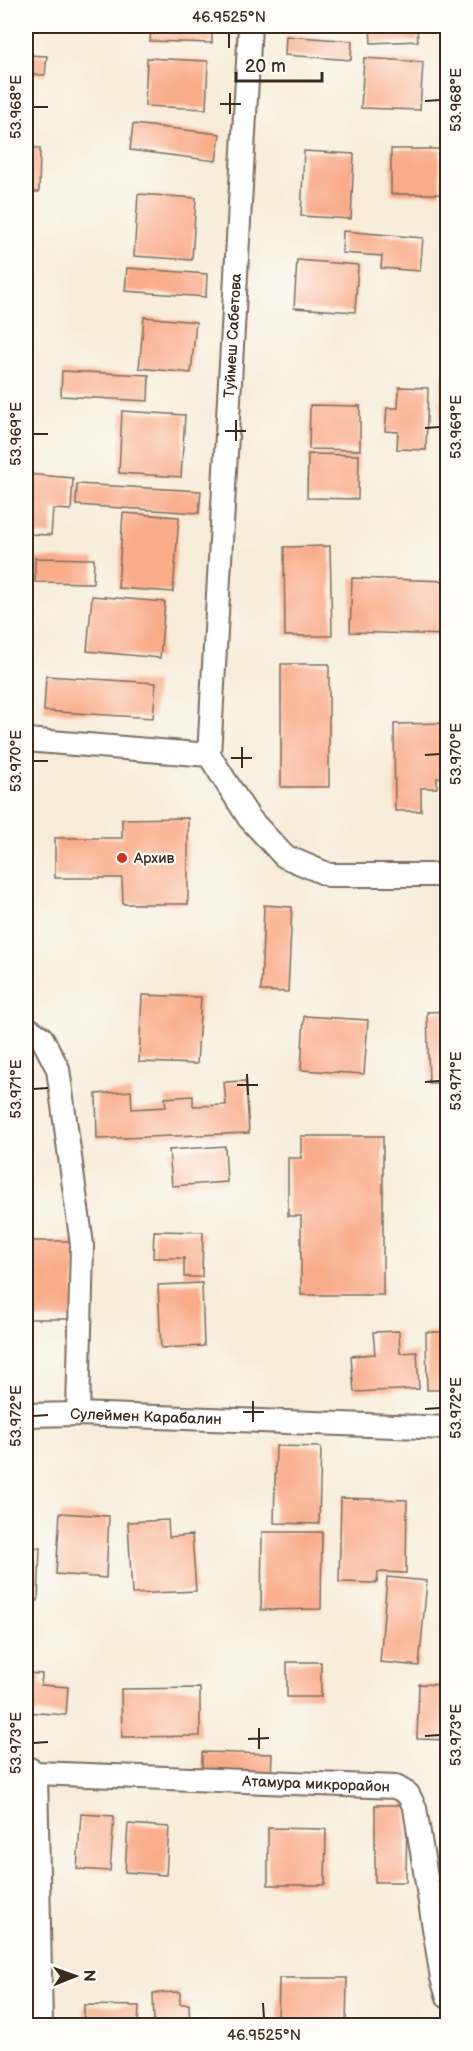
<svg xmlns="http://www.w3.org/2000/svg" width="473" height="2051" font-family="'Balsamiq Sans',sans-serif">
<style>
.building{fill:#f9ac8a}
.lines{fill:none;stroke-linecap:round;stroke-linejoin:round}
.minor-casing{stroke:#7d6e5f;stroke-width:26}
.minor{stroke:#fff;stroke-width:22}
.ticks{fill:none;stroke:#3b2a1e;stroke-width:2}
.poi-dot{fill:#c8321e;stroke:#fdfcf7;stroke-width:2}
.labels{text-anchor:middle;stroke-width:4.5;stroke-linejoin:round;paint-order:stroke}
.street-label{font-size:15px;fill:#3b2a1e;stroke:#fdfcf7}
.poi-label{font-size:15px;fill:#3b2a1e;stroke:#fdfcf7;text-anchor:start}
.neatline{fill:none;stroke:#3b2a1e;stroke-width:2}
.ticks-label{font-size:15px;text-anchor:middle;fill:#3b2a1e}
</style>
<rect width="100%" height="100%" fill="#fdfcf7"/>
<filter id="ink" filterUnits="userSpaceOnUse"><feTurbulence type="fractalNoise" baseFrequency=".0167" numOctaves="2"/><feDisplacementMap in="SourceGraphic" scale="12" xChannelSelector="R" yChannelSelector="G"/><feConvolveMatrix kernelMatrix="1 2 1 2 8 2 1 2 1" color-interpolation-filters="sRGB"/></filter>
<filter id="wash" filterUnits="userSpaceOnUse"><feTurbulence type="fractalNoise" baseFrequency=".008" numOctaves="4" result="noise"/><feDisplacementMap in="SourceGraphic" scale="24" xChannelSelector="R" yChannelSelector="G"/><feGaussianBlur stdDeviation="1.35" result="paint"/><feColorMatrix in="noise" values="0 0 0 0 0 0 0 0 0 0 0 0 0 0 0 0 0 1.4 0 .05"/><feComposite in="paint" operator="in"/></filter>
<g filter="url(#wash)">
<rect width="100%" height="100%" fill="#f7ecd9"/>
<g id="blocks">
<path class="building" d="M151,26H212V43L150,41Z
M370,26H417L418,41L371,43Z
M286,36L352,41L351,60L285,55Z
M26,55L47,56L45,75L26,74Z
M147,58L208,61L206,109L145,106Z
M364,58L423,62L420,110L361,108Z
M133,124L220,134L216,161L130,150Z
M26,148H40L39,192H26Z
M391,149H440V194H391Z
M304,151L354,154L351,219L301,216Z
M138,194L196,198L192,260L134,256Z
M343,231L423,238L420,271L381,268L382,256L342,253Z
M297,260L358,265L355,312L294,308Z
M127,268L207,274L206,297L125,291Z
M144,317L196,322L191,373L139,368Z
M62,371L149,375L148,401L61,396Z
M441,379H448V432H439Z
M399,387L428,388L426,450L397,449L398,432L385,431L387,408H398Z
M310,405L360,406V450L309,449Z
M122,411L185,415L181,477L119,473Z
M308,454L359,455L358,499L307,498Z
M26,474L73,478L71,510L53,509L51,535L26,534Z
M77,484L201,491L199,513L76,505Z
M123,513L179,517L173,592L118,588Z
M330,546L332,636H285L284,547Z
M35,558L94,559L93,583L35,582Z
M352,578L448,581V635L350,632Z
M92,596L165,602L160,658L87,651Z
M281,664H329V787H281Z
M46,676L156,683L153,718L44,711Z
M448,723V777L437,778V788H421V811H395L394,724Z
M188,818V904H123L122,878H55V838H122V819Z
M264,905L292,907L288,992L261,991Z
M142,995L201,997L197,1064L139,1062Z
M448,1011V1083H429L427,1012Z
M304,1016L368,1020L364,1074L301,1070Z
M246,1081L249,1133L97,1139L96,1094L131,1091L132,1109L166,1107L165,1098L193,1096V1106L226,1105L224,1082Z
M301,1136H383V1295H301V1216H288V1158H301Z
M225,1146L227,1182L172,1186L169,1150Z
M154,1231L203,1232L202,1277H184V1258H153Z
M26,1241H75L74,1319H26Z
M202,1283L204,1346L161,1348L158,1285Z
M399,1331L400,1353L417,1352L419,1389L354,1392L351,1356L375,1354L373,1332Z
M426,1332H448V1390H427Z
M276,1446L321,1447L319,1524L274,1523Z
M341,1498L407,1500L406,1573L378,1572L377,1583L339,1582Z
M60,1513L109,1516L106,1578L56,1574Z
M168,1520L169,1537L192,1535L196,1591L132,1594L128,1522Z
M262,1532H322L321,1609L261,1610Z
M26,1547L40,1548L38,1601L26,1600Z
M387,1577L427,1581L419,1666L380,1662Z
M287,1662H321V1697H287Z
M26,1673L42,1674L41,1685L68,1687L66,1715L26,1712Z
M419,1684L448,1685V1740L417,1739Z
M200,1688V1736L122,1737L121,1689Z
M202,1752L272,1754L271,1776L202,1775Z
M375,1805H407L406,1882H375Z
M81,1814L114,1816L110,1871L77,1869Z
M128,1824L169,1827L166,1875L125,1872Z
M268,1828L326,1829L325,1885H268Z
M279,1978H347L346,2026H278Z
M180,1992V2004H189L190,2026H154L153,1993Z
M84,2005L139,2006L138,2026H84Z
M237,2019L267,2021V2026H236Z"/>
</g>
</g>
<g filter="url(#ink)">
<use href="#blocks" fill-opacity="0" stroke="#7d6e5f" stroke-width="1.5"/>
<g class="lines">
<g class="minor-casing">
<g id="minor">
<path d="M26,740L209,755L249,818L284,856L329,875H448"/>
<path id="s1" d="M209,755L250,26"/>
<path d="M26,1027L42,1038L58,1069L82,1245L78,1414"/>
<path id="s2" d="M26,1415L78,1414L448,1428"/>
<path id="s3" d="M26,1767L36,1773L396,1787L408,1794L415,1808L442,1978L448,1997"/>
<path d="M36,1773L41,2026"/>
</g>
</g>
<use href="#minor" class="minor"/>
</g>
</g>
<path class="ticks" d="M229,33V48M230,93V114M425,101L440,100M220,104H241M33,107H48M236,420V441M425,428L440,427M225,431H246M33,434H48M242,747V768M425,755L440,754M231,758H252M33,761H48M247,1074L248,1095M425,1082L440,1081M237,1085H258M33,1089L48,1088M253,1401V1422M425,1409L440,1408M243,1412H264M33,1416L48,1415M259,1728V1749M425,1736L440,1735M248,1739L269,1738M33,1743L48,1742M263,2003L264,2018"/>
<circle class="poi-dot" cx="122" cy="858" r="6"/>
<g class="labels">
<g class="street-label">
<text dy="5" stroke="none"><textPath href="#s1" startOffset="420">Туймеш Сабетова</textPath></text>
<text dy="5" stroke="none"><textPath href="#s2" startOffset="120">Сулеймен Карабалин</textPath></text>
<text dy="5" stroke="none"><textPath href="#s3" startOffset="292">Атамура микрорайон</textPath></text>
</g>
<g class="poi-label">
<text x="134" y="863">Архив</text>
</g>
</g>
<rect width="473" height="2051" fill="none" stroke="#fdfcf7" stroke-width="66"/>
<g transform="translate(75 1976) rotate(89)" stroke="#fdfcf7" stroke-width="4.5" paint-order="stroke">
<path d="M0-4.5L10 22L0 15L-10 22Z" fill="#3b2a1e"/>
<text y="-9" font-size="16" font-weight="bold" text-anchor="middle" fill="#3b2a1e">N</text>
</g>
<path d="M236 72v9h86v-9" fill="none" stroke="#3b2a1e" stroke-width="3"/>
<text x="245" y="72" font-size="18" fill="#3b2a1e" stroke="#fdfcf7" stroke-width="4.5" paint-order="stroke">20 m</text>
<rect x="33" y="33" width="407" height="1985" class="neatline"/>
<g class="ticks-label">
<text x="229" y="22">46.9525°N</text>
<text transform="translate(456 100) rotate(-90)" y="5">53.968°E</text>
<text transform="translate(16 107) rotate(-90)" y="5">53.968°E</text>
<text transform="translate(456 427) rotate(-90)" y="5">53.969°E</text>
<text transform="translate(16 434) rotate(-90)" y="5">53.969°E</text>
<text transform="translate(456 754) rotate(-90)" y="5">53.970°E</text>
<text transform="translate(16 761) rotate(-90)" y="5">53.970°E</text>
<text transform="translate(456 1081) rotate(-90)" y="5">53.971°E</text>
<text transform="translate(16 1089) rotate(-90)" y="5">53.971°E</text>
<text transform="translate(456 1408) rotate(-90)" y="5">53.972°E</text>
<text transform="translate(16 1416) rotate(-90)" y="5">53.972°E</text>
<text transform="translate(456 1735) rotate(-90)" y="5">53.973°E</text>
<text transform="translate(16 1743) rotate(-90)" y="5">53.973°E</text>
<text x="264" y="2040">46.9525°N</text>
</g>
</svg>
